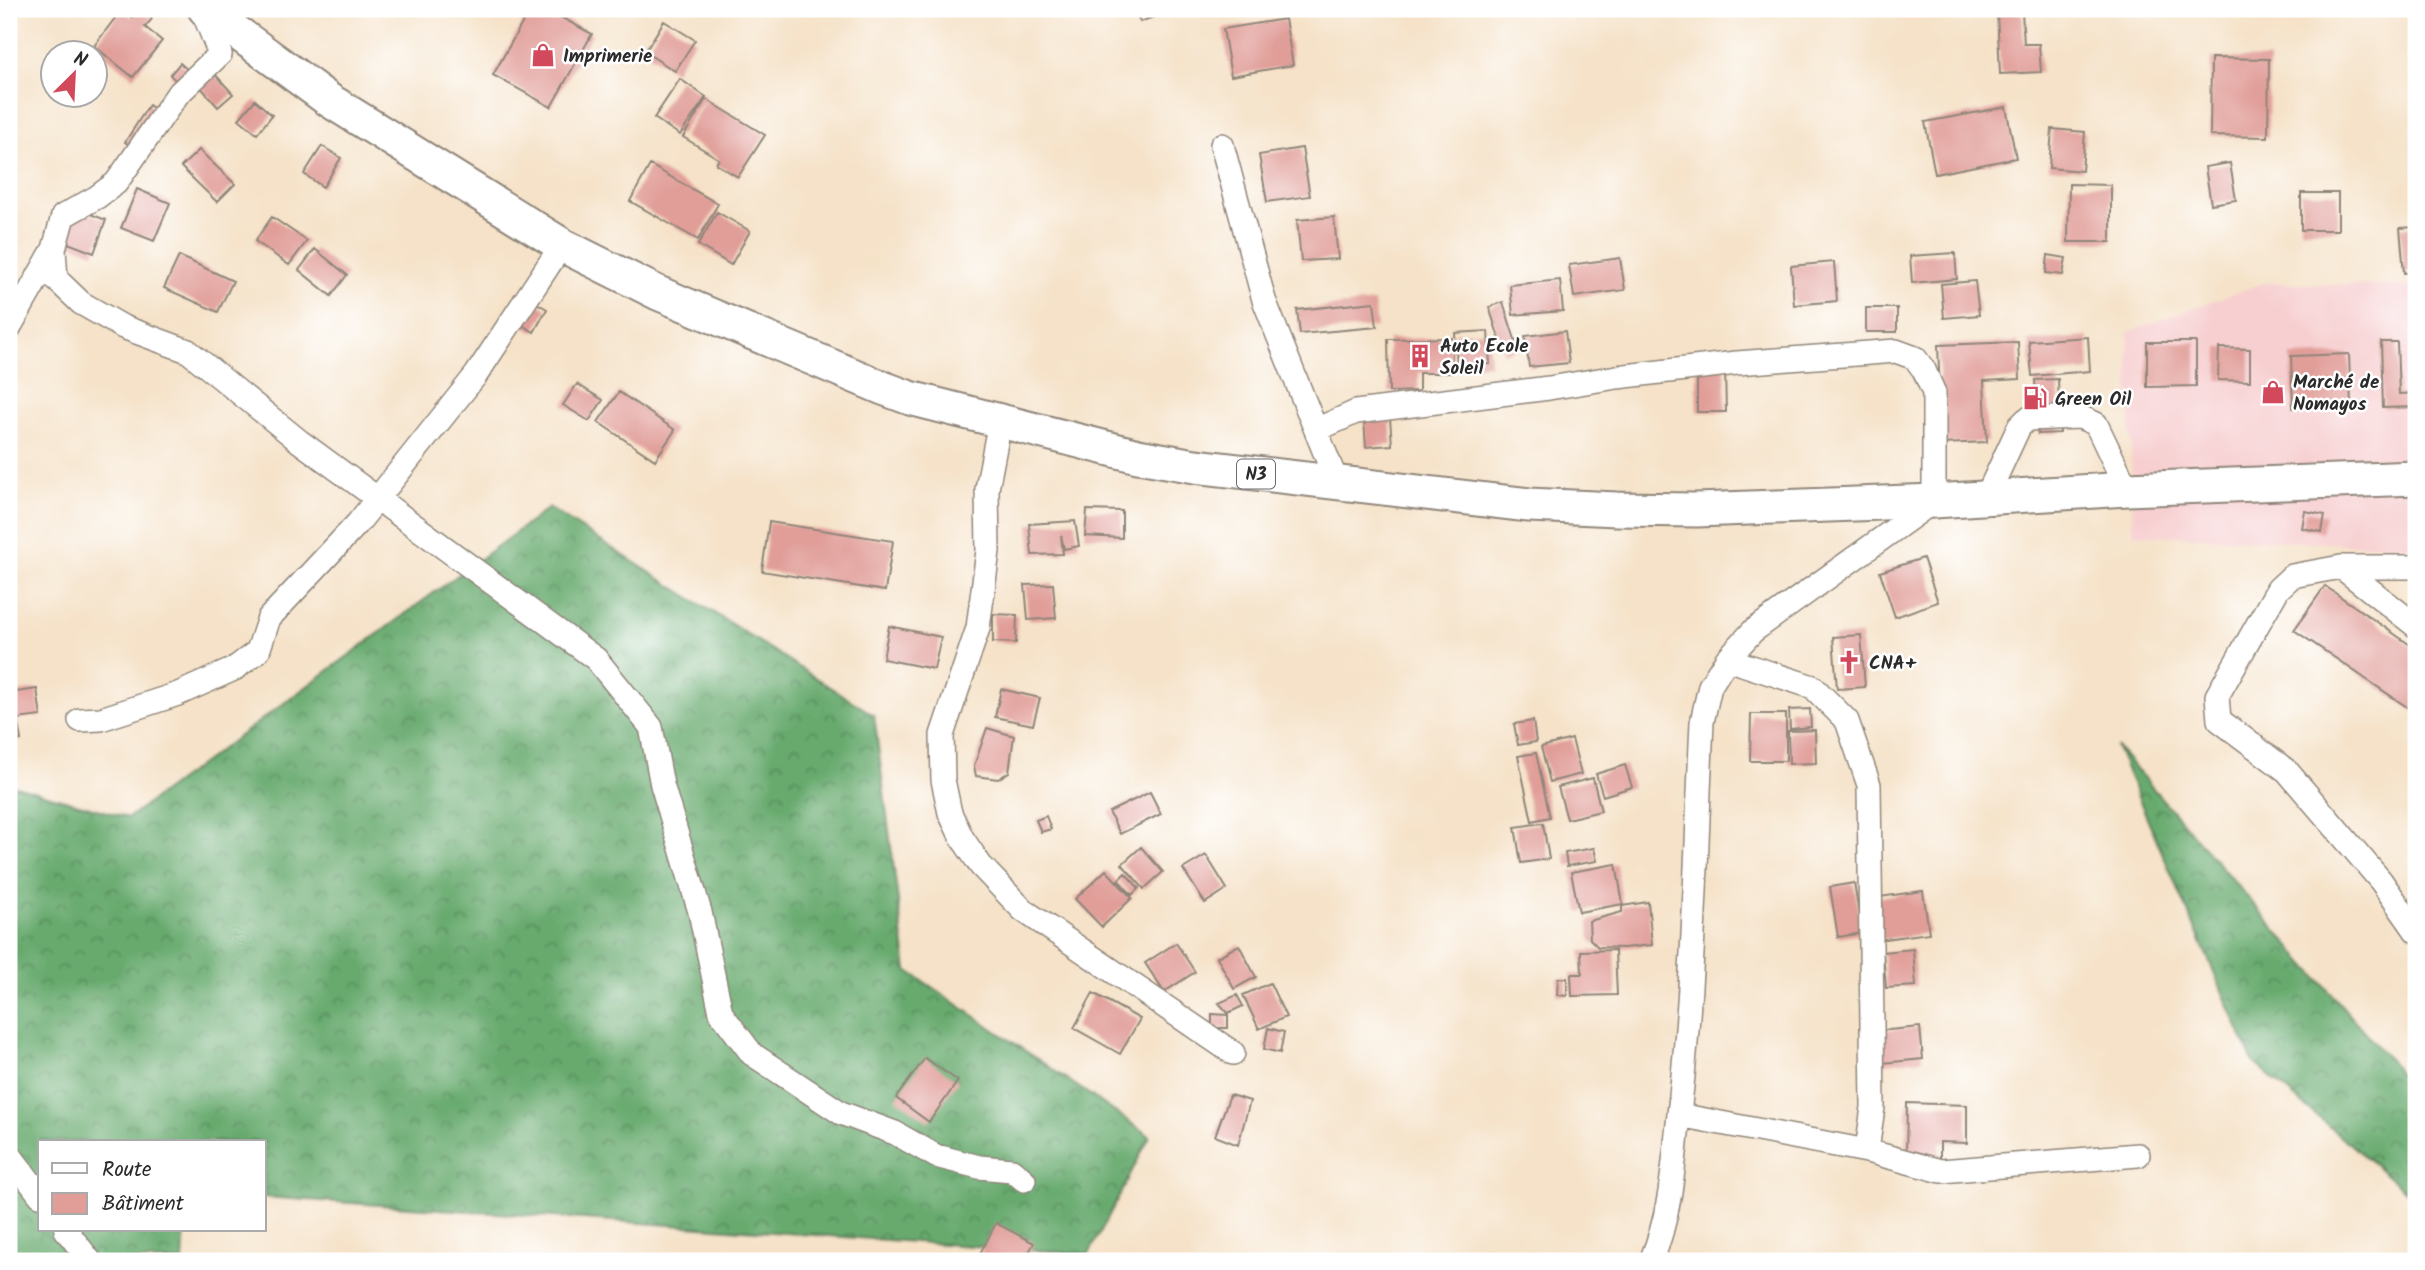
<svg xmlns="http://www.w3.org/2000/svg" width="2425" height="1270" font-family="Kalam,sans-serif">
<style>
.built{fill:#f7cfd0}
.forest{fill:url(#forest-crowns);stroke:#496a4c;stroke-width:2}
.building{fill:#e19e99}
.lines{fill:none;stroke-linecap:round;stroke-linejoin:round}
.minor-casing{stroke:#90867a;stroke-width:26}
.highway-casing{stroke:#90867a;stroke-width:37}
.minor{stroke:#fff;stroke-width:23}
.highway{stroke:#fff;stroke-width:33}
.labels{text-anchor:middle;stroke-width:5;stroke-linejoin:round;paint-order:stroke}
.shield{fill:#fff;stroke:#6b6b6b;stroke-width:2}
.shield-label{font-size:18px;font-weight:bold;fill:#2b2b2b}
.poi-label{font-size:19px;font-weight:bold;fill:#2b2b2b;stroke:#fff;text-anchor:start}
</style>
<defs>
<pattern id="forest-crowns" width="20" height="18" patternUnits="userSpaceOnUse" patternTransform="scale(1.75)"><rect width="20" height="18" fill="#67aa6e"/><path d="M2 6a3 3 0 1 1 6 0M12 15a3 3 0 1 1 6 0" fill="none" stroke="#558b5b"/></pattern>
</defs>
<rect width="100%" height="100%" fill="#fff"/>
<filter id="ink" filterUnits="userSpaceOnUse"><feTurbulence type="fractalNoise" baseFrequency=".0143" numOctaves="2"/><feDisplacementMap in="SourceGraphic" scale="14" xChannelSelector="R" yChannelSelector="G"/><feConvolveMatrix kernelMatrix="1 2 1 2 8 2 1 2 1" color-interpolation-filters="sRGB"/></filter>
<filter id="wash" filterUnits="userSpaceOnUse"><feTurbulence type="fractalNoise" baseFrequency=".00686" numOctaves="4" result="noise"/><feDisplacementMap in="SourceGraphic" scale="28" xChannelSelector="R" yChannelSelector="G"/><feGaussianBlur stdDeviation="1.57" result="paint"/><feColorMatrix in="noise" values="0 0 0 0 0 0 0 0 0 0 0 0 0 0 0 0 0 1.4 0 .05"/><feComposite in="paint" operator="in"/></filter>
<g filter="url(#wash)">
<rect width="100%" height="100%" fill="#f5e2c8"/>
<path class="built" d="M2263,283L2416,286V547L2133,534L2128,332Z"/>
<path class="forest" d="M549,508L874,715L907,970L1150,1136L1089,1254L264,1197V1142H40V1230H185L183,1261H9V784L128,818Z
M2116,746L2416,1091V1200L2253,1062Z"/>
<g id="blocks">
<path class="building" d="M122,9L132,17L139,9L152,19L145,27L162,41L133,77L94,46Z
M530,9H546L592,34L551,107L493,75Z
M1135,9H1175L1140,22Z
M2022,11L2024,44H2039L2041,72L2000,74L1997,12Z
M1285,19L1293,65L1231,76L1223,29Z
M664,21L695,40L675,71L645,52Z
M2211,58L2269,59L2268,137L2210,136Z
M180,63L198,79L187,91L170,75Z
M212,71L233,94L218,107L198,84Z
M680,79L706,97L680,135L654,118Z
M706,99L765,135L738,177L716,164L719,159L683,137Z
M255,100L272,115L257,134L239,119Z
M149,105L161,114L137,150L125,142Z
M2006,107L2016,158L1935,174L1925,122Z
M2052,129L2085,132L2082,171L2049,168Z
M322,146L341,158L323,187L304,174Z
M1302,148L1310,196L1267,202L1259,155Z
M199,150L235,184L217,202L181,167Z
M2230,163L2236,200L2211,204L2205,167Z
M650,165L718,204L698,240L630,201Z
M2069,184L2111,185V242H2068Z
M137,189L170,203L154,241L121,228Z
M2301,193H2338V230H2301Z
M65,204L106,220L94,253L52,237Z
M717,212L750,231L731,265L698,245Z
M272,217L307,241L289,265L255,241Z
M1334,217L1338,259L1301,261L1297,220Z
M2416,227V272L2404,273L2400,228Z
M315,249L347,275L331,296L299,270Z
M1955,253L1957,279L1912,283L1910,256Z
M2048,255L2066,258L2063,275L2046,273Z
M179,256L233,281L218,312L164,288Z
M1620,258L1625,290L1574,297L1569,265Z
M1834,262L1837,301L1794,305L1791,266Z
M1560,280L1563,311L1513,315L1510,285Z
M1975,281L1979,315L1944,318L1941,284Z
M530,299L547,309L534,332L517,322Z
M1374,302L1377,327L1300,334L1297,310Z
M1503,302L1518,349L1504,353L1489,307Z
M1866,308H1897V332H1866Z
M1488,331L1490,364L1457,366L1455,333Z
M1565,331L1569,363L1529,367L1525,336Z
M2088,337L2090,371L2032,376L2029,341Z
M1452,338V373H1419V391L1389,392L1388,339Z
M2018,342L2020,379L1984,381L1987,442L1942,444L1938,345Z
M2147,342H2196V386L2147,387Z
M2381,342H2397L2399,394L2416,393V407L2383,408Z
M2219,348L2250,349V381L2218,380Z
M2349,354L2351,405L2293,408L2291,356Z
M1697,368H1725L1726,412H1697Z
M2058,379L2060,433L2038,434L2035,380Z
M577,384L603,400L589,421L563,405Z
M619,392L675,430L655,460L598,422Z
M1390,418L1392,445L1366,447L1364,420Z
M1087,510L1122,511V538L1085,536Z
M2305,511L2325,515L2322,532L2302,528Z
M1075,521L1079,546L1064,549L1061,535L1063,554L1032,555L1029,524Z
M769,522L893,541L885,591L762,571Z
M1923,558L1938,602L1895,617L1880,572Z
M1053,584L1056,618L1028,620L1025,585Z
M2325,586L2416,649V713L2294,630Z
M993,614L1017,615L1016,643L993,642Z
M889,626L941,637L934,669L883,659Z
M1861,635L1865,687L1837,689L1833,637Z
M37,689L41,716L17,719L21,740L9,741V693Z
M1001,689L1040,698L1033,725L995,717Z
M1810,709L1811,727L1790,729L1789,710Z
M1751,714H1786V761H1750Z
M1533,721L1536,742L1518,745L1514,724Z
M987,728L1014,736L1009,772L998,779L976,776L974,766Z
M1815,730L1816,763L1789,764L1788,731Z
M1572,739L1581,774L1550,782L1541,747Z
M1536,753L1550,817L1532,821L1518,756Z
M1625,765L1632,787L1603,796L1596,774Z
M1593,778L1601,811L1567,819L1558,787Z
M1150,792L1161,814L1120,834L1109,812Z
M1046,816L1051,829L1041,832L1036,820Z
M1543,823L1549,859L1521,863L1515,827Z
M1141,847L1163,872L1144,889L1122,864Z
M1594,848L1597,861L1567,866L1565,853Z
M1206,855L1227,889L1205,903L1183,869Z
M1616,864L1623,904L1579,912L1571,872Z
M1106,870L1132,898L1102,927L1075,899Z
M1125,873L1139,888L1132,895L1118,880Z
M1854,883L1862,933L1838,937L1830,887Z
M1923,891L1929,933L1878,940L1872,898Z
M1648,902L1652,945L1623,948L1598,947L1590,939L1589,921L1622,912V906Z
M1176,943L1195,972L1164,992L1145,963Z
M1239,945L1256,977L1234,989L1217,957Z
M1913,949L1916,986L1886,988L1883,952Z
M1615,950L1617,995L1572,996L1571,974H1582L1581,951Z
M1558,978H1567V996L1557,995Z
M1270,983L1286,1017L1259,1029L1243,995Z
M1093,993L1140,1019L1120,1054L1074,1028Z
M1237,995L1243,1006L1228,1013L1219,1003Z
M1212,1014L1228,1015V1028H1212Z
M1920,1027L1923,1059L1882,1063L1878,1031Z
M1268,1028L1284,1032L1280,1053L1264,1049Z
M925,1058L958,1081L929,1122L896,1098Z
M1230,1095L1250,1101L1238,1145L1215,1136Z
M1907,1103L1967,1105V1143L1940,1142V1159L1906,1158Z
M996,1223L1034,1243L1024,1261H976Z"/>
</g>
</g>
<g filter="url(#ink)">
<use href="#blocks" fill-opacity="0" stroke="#90867a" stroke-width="2"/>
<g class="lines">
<g class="minor-casing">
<path id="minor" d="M202,9L220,54L177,95L116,183L97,197L63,216L54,249L56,279L81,303L123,327L188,351L299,441L596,659L651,727L662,785L700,912L721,1013L752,1054L841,1113L895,1133L936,1156L979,1167L1012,1170L1024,1180
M1222,145L1264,300L1337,483
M9,328L54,249
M1000,421L987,489L988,551L978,628L942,735L943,780L950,813L962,838L981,866L1023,910L1233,1053
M1316,430L1356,412L1549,388L1617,377L1737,363L1896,351L1915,358L1924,370L1934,393V501L1753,631L1727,659L1710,686L1702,722C1696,850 1694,978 1680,1105C1674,1158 1672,1212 1651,1261
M1986,498L2019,427L2027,419L2080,417L2096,424L2127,489
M2341,567L2416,626
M2416,567H2341L2292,576L2278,589L2217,696L2219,720L2287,771L2381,881L2416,931
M1727,659L1813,687L1847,721L1869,785L1873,1107L1867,1151
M80,720L101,719L178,694L234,669L258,651L269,618L358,523L476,375L562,245
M1679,1115L1867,1151L1941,1171L2138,1155
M9,1154L40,1195
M66,1230L90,1261"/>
</g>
<g class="highway-casing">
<path id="highway" d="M205,9L329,100L562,245L658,293L883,388L910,398L1138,456L1195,466L1529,505L1617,509L1697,510L1934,501L2127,489L2416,478"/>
</g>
<use href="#minor" class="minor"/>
<use href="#highway" class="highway"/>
</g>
</g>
<defs>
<g id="shop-bare" transform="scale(1.89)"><path d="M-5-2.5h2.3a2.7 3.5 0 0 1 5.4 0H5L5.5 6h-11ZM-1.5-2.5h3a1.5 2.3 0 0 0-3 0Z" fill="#d1495b" stroke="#fff" stroke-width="2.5" paint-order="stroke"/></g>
<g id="building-bare" transform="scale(1.89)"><path d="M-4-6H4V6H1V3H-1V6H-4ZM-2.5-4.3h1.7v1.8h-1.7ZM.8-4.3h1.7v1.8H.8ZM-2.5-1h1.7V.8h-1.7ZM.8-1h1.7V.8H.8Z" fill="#d1495b" stroke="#fff" stroke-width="2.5" paint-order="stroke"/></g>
<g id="fuel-bare" transform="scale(1.89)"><path d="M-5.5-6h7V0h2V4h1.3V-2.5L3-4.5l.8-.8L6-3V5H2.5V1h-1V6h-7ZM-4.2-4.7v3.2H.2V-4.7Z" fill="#d1495b" stroke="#fff" stroke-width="2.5" paint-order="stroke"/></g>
<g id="church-bare" transform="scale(1.89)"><path d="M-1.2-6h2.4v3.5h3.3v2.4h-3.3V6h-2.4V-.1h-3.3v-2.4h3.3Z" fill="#d1495b" stroke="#fff" stroke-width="2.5" paint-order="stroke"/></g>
</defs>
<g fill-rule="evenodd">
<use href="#shop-bare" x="543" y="55"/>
<use href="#building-bare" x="1420" y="356"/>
<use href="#shop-bare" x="2273" y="392"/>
<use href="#fuel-bare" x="2035" y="398"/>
<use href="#church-bare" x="1849" y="662"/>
</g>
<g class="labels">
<rect class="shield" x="1237" y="459.5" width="38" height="29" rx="5"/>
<g class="shield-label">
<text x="1256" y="480">N3</text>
</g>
<g class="poi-label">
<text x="563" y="62">Imprimerie</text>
<text x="1440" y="352">Auto Ecole<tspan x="1440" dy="22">Soleil</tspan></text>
<text x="2293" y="388">Marché de<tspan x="2293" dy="22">Nomayos</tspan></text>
<text x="2055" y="405">Green Oil</text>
<text x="1869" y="669">CNA+</text>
</g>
</g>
<rect width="2425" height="1270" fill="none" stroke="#fff" stroke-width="35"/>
<rect x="38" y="1140" width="228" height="91" fill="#ffffff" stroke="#aaaaaa" stroke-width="2"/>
<rect x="52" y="1163" width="35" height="10" fill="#ffffff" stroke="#aaaaaa" stroke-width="2"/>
<text x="102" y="1176" font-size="21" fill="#2b2b2b">Route</text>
<rect x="52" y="1193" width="35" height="21" fill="#e19e99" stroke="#aaaaaa" stroke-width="2"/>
<text x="102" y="1210" font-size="21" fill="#2b2b2b">Bâtiment</text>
<g transform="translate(74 74) rotate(24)"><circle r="33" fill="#ffffff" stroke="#aaaaaa" stroke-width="2"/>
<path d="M0-5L12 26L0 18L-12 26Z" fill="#d1495b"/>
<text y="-10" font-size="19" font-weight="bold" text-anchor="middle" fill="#2b2b2b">N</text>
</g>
</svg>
